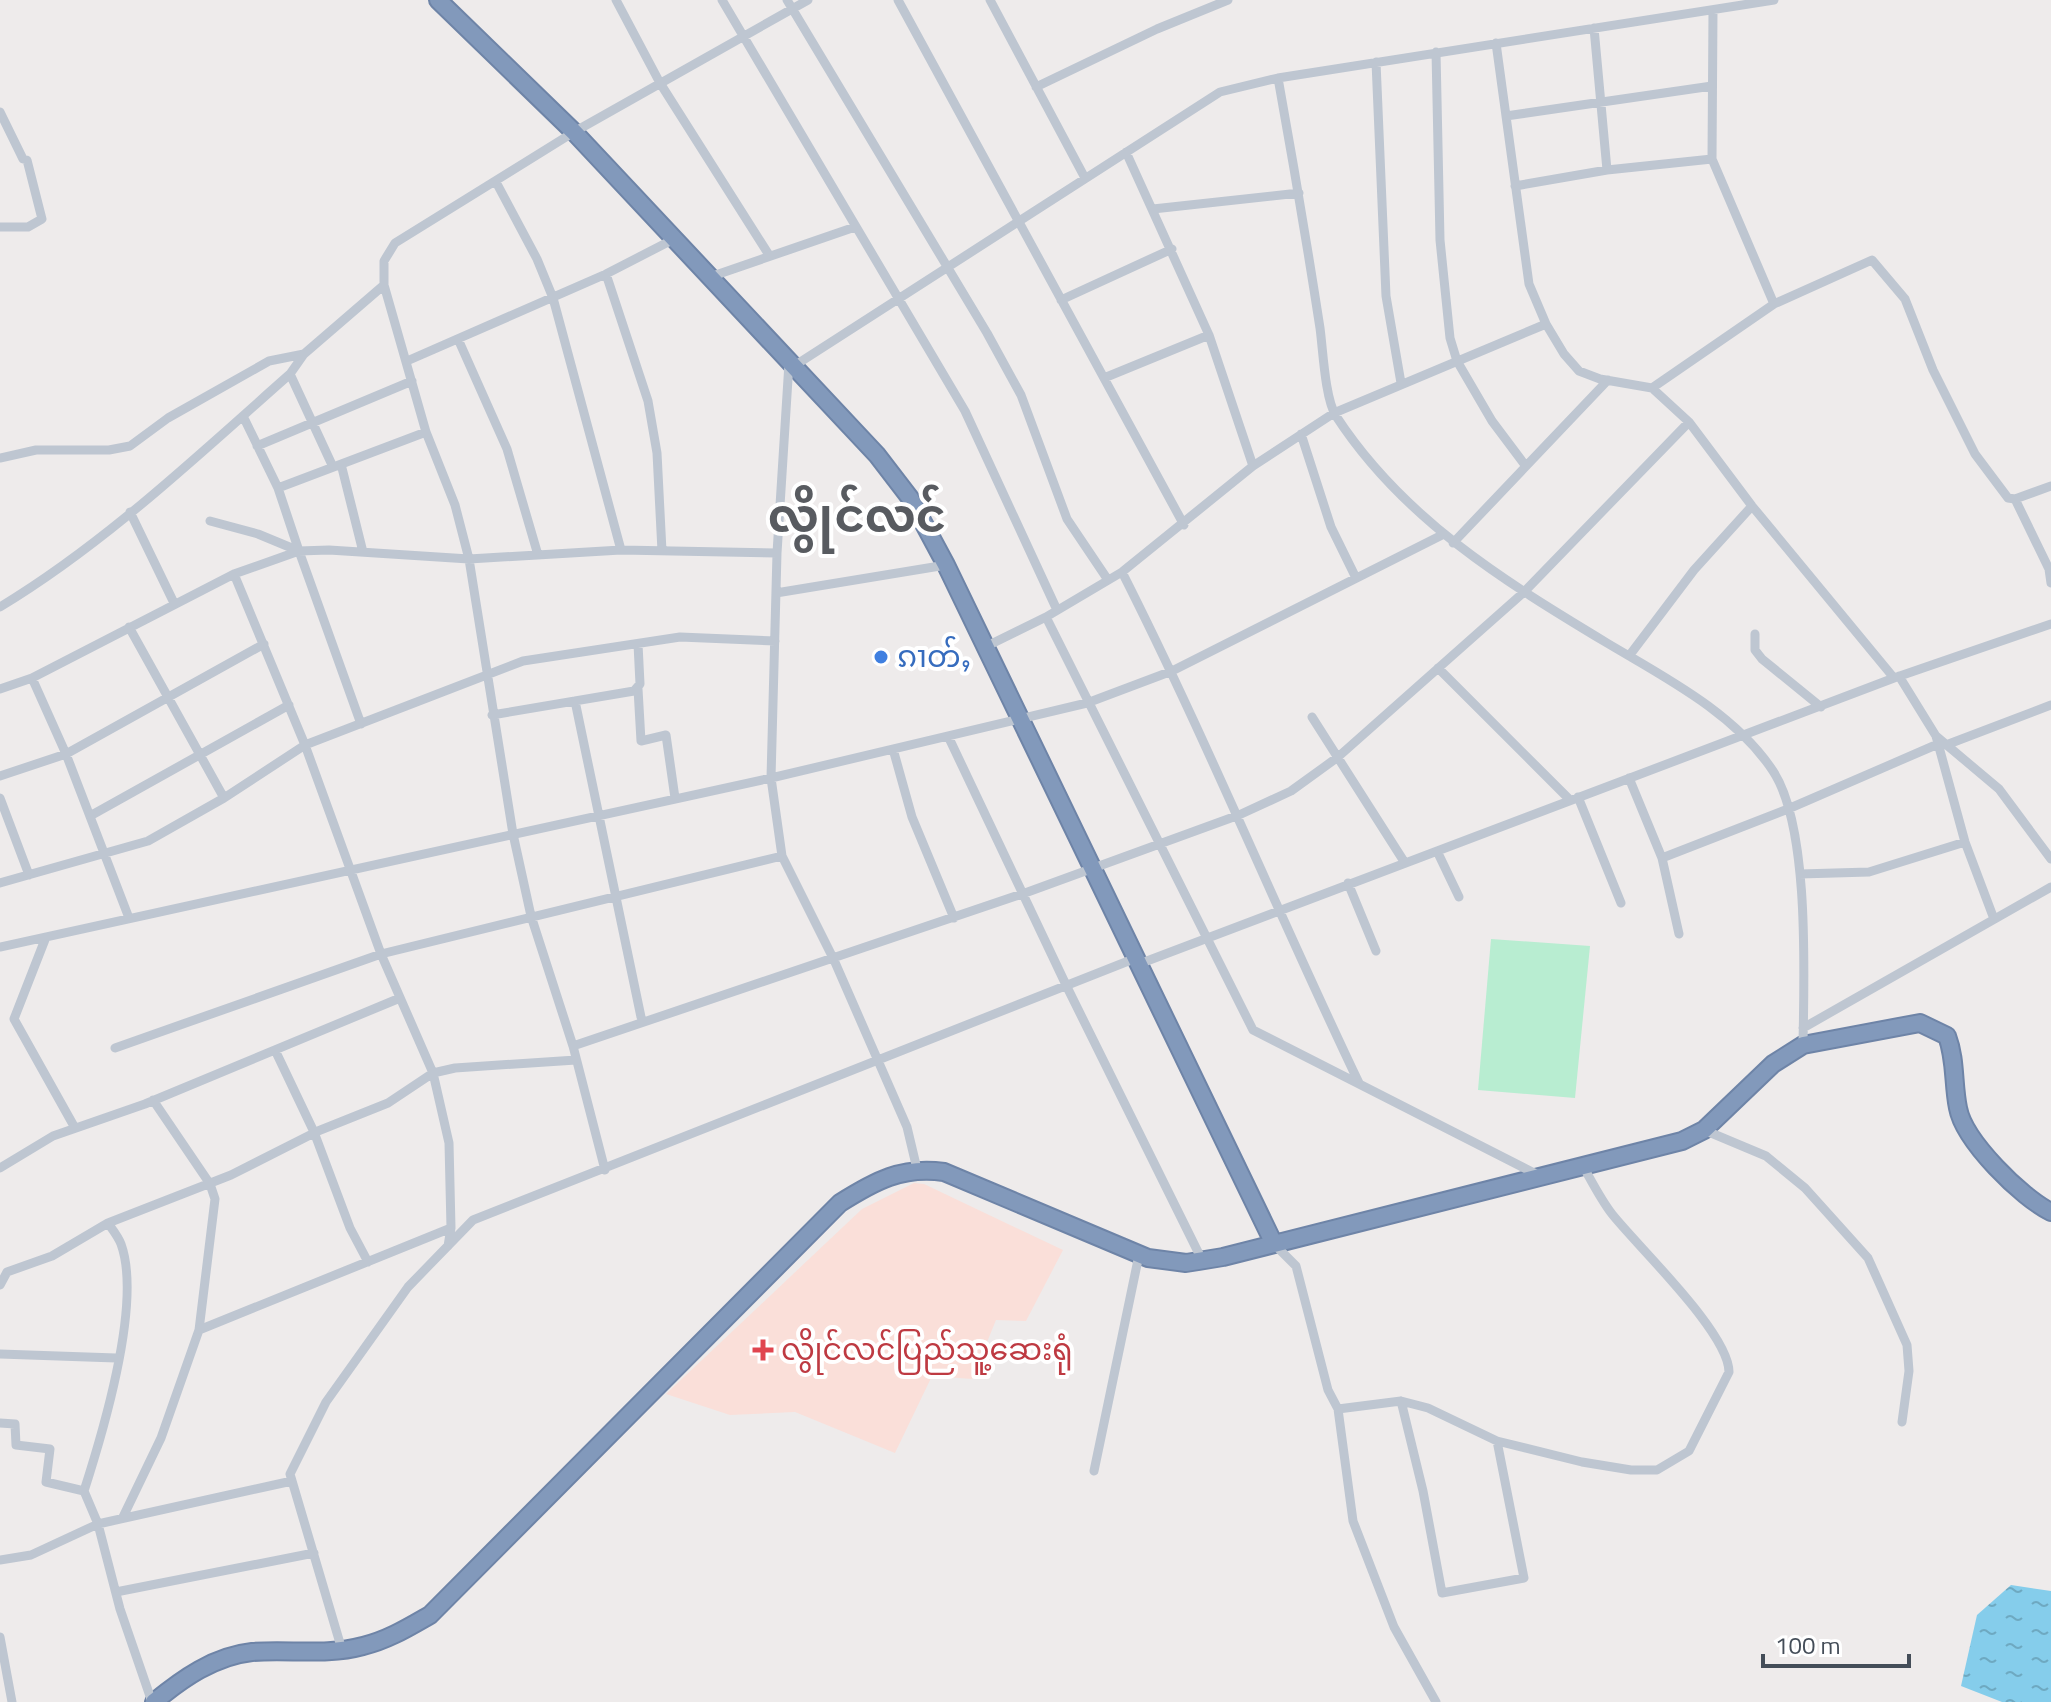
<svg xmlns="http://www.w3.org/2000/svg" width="2051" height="1702" font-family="'Titillium Web','Noto Sans Myanmar',sans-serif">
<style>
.medical{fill:#fadfd9}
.pitch{fill:#b8edd1}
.water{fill:url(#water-ripples)}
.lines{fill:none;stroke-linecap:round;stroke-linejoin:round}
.highway-casing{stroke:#6e84a7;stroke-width:20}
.street{stroke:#bec6d1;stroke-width:9}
.highway{stroke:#8299bb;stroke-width:16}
.shop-dot{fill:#3f7fe0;stroke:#fff;stroke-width:3}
.health-dot{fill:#e0444e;stroke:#fff;stroke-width:3}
.labels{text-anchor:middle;stroke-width:8;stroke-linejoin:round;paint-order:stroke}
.shop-label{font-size:30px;fill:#366cbe;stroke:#fff;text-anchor:start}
.health-label{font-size:30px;fill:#be3a42;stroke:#fff;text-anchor:start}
.town-label{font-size:46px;font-weight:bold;fill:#585b60;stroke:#fff}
</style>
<defs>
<pattern id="water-ripples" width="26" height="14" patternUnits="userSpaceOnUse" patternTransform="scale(2)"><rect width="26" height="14" fill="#85cdeb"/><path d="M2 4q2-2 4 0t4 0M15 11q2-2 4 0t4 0" fill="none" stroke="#6ea9c1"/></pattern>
</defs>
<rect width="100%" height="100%" fill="#eeebeb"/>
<path class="medical" d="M914,1183L924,1184L1063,1250L1026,1321L996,1320L972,1379L932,1376L895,1453L795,1412L730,1415L666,1394L862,1209Z"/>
<path class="pitch" d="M1491,939L1590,946L1575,1098L1478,1090Z"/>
<path class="water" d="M2011,1585L2051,1591V1702H2002L1961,1686L1977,1615Z"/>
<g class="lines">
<g class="highway-casing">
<path id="highway" d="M438,0L574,132L877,455L910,498L946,565L1274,1244
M154,1702C182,1679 214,1656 252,1652C289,1649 326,1656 363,1646C388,1640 409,1627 430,1615L840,1203C875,1181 902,1166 944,1172L1148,1258L1186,1263L1223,1257L1682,1141L1704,1130L1773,1064L1803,1045L1920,1023L1947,1036C1956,1060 1953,1084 1958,1108C1964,1141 2022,1198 2051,1212"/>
</g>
<path class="street" d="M616,0L660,83L769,255
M722,0L965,411L1057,610
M787,0L987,333L1021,395L1067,519L1108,580
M898,0L1184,525
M990,0L1085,178
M1713,10L1712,159L1774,304
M1594,28L1607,170
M1496,43L1529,284L1546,324L1564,354L1579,371L1600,379L1652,388L1689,422L1752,506L1894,678
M1436,52L1440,240L1450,338L1457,361L1492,421L1525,465
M1376,62L1386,296L1401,383
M1278,78C1293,161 1307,244 1320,328C1323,350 1325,399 1336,416C1403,519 1504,581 1607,643C1664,677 1735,713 1773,771C1810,827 1804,976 1803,1045
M1036,87L1157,29L1228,0
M0,112L23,159L27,160L42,219L28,227H0
M1506,116L1712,86
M1126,152L1209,335L1253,466
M496,182L537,259L553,298L621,550
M1515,186L1607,170L1712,159
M1153,209L1299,193
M606,274L648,401L657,453L662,551
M710,277L855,227
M1061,300L1172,249
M458,339L507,449L538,555
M407,361L606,274L674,239
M789,363L777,553L771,778L782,856L834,960L907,1127L917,1169
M794,366L1220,92L1278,78L1774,0
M290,374L333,467
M1104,378L1209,335
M1652,388L1774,304L1872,260L1905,299L1933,370L1975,454L2008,498L2015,499L2049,569L2051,583
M1301,434L1331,527L1356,578
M257,446L412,381
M0,458L36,450H109L130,446L168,418L269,361L304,354
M341,464L363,552
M278,488L426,432
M2015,499L2051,486
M130,512L174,603
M210,521L258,534L299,551L278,488L243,416
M1453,543L1608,380
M299,551L361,724
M1122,572C1207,740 1278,914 1359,1083
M234,574L305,745L381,954L433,1073L449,1143L451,1228L448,1246
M776,593L946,565
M0,607C106,543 198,455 290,374L304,354L384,285
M1046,617L1253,1030L1538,1175
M129,627L224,798
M1755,634V650L1762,659L1821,707
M985,647L1046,617L1122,572L1253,466L1334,413L1546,324
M1629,656L1694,570L1752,506
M1438,668L1570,800
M1899,676L1936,736L1965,842L1994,919
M32,678L66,754L129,918
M0,689L32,678L234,574L299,551L329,550L469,559L621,550L777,553
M638,689L641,741L666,735L675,798
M575,701L641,1017
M492,715L634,691L640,684L638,644
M1312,717L1405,863
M948,736L1067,987L1202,1260
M1936,736L1999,789L2051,859
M1946,745L2051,705
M893,749L912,817L954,918
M0,776L66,754L264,644
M1629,778L1662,858L1679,934
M1578,797L1621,903
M0,798L29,875
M90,816L289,705
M1437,851L1459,897
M1662,858L1788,809L1938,744
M1800,874L1869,872L1965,842
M0,883L148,841L224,798L305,745L523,661L680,637L775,641
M1348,883L1376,951
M46,937L14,1019L75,1128
M0,947L771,778L1087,703L1172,671L1442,535
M1139,964L1894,678L2051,624
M1803,1028L2051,887
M573,1046L1025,893L1239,815L1291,791L1338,757L1524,592L1689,422
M115,1048L381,954L782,856
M275,1050L314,1132L350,1228L368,1262
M153,1100L210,1184L215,1199L199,1330
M1704,1130L1766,1156L1805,1188L1868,1258L1907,1345L1909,1371L1902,1422
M0,1168L53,1136L145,1104L400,998
M605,1170L573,1046L531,916L513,834L469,559L455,505L426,432L384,285V261L395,243L574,132L808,0
M108,1223C112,1229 118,1236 121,1244C142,1302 103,1432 84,1491L98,1524L292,1481
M1274,1244L1296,1266L1328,1390L1338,1409L1353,1521L1394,1627L1436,1702
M0,1285L7,1272L52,1256L108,1223L231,1175L318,1131L388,1103L433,1073L455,1068L576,1060
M0,1354L116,1358
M1401,1401L1423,1491L1442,1593L1524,1578L1497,1441
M1338,1409L1401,1401L1428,1408L1497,1441L1582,1462L1631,1470H1657L1689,1451L1729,1372C1729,1333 1639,1248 1612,1214C1601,1200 1592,1182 1583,1166
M0,1423L15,1424L16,1445L50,1449L46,1482L84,1491
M1094,1471L1139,1255
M123,1517L161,1438L199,1330L451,1228
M0,1560L31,1555L98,1524L120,1609L152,1702
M116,1592L314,1553
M0,1637L12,1702
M342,1650L290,1474L326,1402L408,1287L473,1220L1136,958"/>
<use href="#highway" class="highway"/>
</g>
<circle class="shop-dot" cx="881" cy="657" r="8"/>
<path class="health-dot" d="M759 1338h8v8h8v8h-8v8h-8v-8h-8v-8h8z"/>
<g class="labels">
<g class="shop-label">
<text x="897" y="667">ၵၢတ်ႇ</text>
</g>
<g class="health-label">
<text x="781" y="1360">လွိုင်လင်ပြည်သူ့ဆေးရုံ</text>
</g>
<g class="town-label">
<text x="857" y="532">လွိုင်လင်</text>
</g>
</g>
<path d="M1763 1654v12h146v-12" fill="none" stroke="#444d58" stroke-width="4"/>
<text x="1775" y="1654" font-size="24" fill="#444d58" stroke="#ffffff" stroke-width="6" paint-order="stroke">100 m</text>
</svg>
